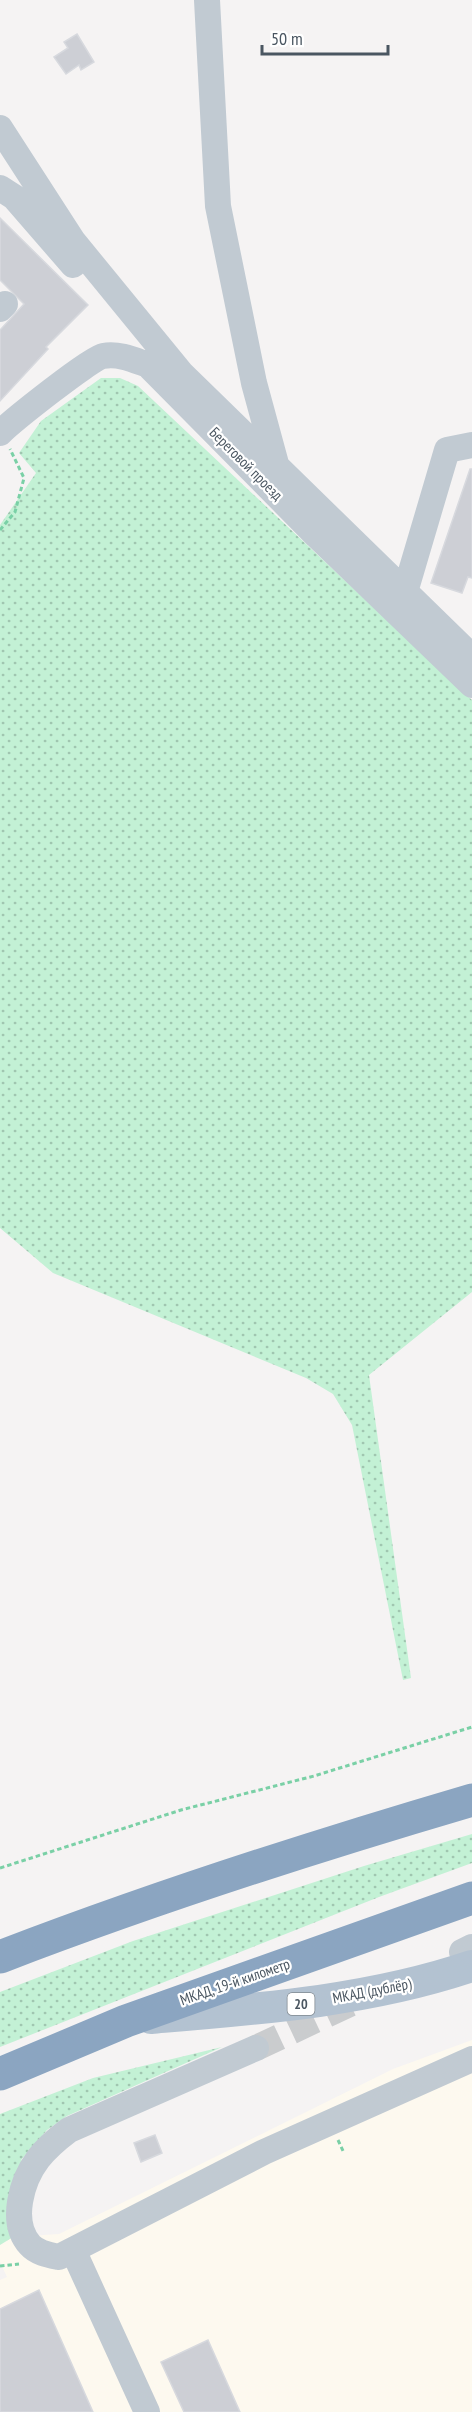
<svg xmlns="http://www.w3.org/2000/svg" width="472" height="2412" font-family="'PT Sans Narrow',sans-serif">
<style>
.commercial{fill:#fdf9ef}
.grass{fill:url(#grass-dots)}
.building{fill:#cdcfd5;stroke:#d7d9de;stroke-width:1.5}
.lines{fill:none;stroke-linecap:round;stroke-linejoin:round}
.minor-tunnel{stroke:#caccce;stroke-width:26;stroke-dasharray:26 13;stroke-linecap:butt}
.path{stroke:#7ad0a6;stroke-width:3;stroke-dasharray:4.5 3;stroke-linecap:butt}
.minor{stroke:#c1cad2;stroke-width:26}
.major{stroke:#b3c2d1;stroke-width:32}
.highway{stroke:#8ba5c1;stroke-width:33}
.labels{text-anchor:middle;stroke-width:4.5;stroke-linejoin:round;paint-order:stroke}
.shield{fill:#fff;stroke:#808990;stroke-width:1.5}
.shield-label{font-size:14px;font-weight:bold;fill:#4a5661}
.street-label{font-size:15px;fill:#4a5661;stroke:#fff}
</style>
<defs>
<pattern id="grass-dots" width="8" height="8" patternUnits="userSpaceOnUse" patternTransform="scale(1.5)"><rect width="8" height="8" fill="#c3f1d5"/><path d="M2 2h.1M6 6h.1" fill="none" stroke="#a0c6b0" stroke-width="1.8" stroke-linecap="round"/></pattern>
</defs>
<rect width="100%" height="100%" fill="#f5f3f3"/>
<path class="commercial" d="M472,2040V2412H93L39,2290L0,2309V2280L7,2277L0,2262V2245L13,2237L59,2234L393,2069Z"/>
<path class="grass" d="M101,378H120L138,386L472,700V1292L369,1375L411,1678L403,1680L352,1425L333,1394L306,1378L53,1273L0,1228V525L36,473L19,453L41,421Z
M472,1834V1863L379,1897L0,2047V1992L133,1941L364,1866Z
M222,2047L67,2116L47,2130L21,2160L25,2164L13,2237L0,2245V2114L93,2078Z"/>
<path class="building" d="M77,34L94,62L81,70L79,65L66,74L54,57L68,48L64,42Z
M0,218L88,305L46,347L48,349L0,401V330L24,304L0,280Z
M470,469H472V578L468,577L462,593L431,583Z
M155,2135L162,2153L141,2162L134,2143Z
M39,2290L93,2412H0V2309Z
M208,2340L240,2412H184L161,2362Z"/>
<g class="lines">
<path class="minor-tunnel" d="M256,2048L356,2001"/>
<path class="path" d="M0,530L15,512L24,478L10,449
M0,1868L181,1810L314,1776L472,1727
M338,2140L344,2153
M0,2266L19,2264"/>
<path class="minor" d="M207,0L218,206L254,383L276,464
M0,128L73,241L181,373L472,657
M0,188L14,197L73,265
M0,309L5,304
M0,433C12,421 91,358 103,356C119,353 134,360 148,365L317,536L472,685
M405,592L447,450L472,445
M462,1952L472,1947
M256,2048L69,2130C57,2139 47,2147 38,2159C22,2180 9,2222 30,2245C37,2253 49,2255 59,2257L264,2152L472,2059
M73,2250L147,2412"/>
<path class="major" d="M151,2018C259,2009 369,2001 472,1966"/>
<path class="highway" d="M0,1957C156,1897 312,1847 472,1800
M0,2074L126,2021L472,1898"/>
</g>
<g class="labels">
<rect class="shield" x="287.5" y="1993" width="27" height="22" rx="4.5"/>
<g class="shield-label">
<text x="301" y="2009">20</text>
</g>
<g class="street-label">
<text transform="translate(246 464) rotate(45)" y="5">Береговой проезд</text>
<text transform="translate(235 1982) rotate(-19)" y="5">МКАД, 19-й километр</text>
<text transform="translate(372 1991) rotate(-11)" y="5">МКАД (дублёр)</text>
</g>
</g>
<path d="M262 45v9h126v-9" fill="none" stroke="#4a5661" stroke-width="3"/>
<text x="271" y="45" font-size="18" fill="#4a5661" stroke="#ffffff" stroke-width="4.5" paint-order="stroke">50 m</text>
</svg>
